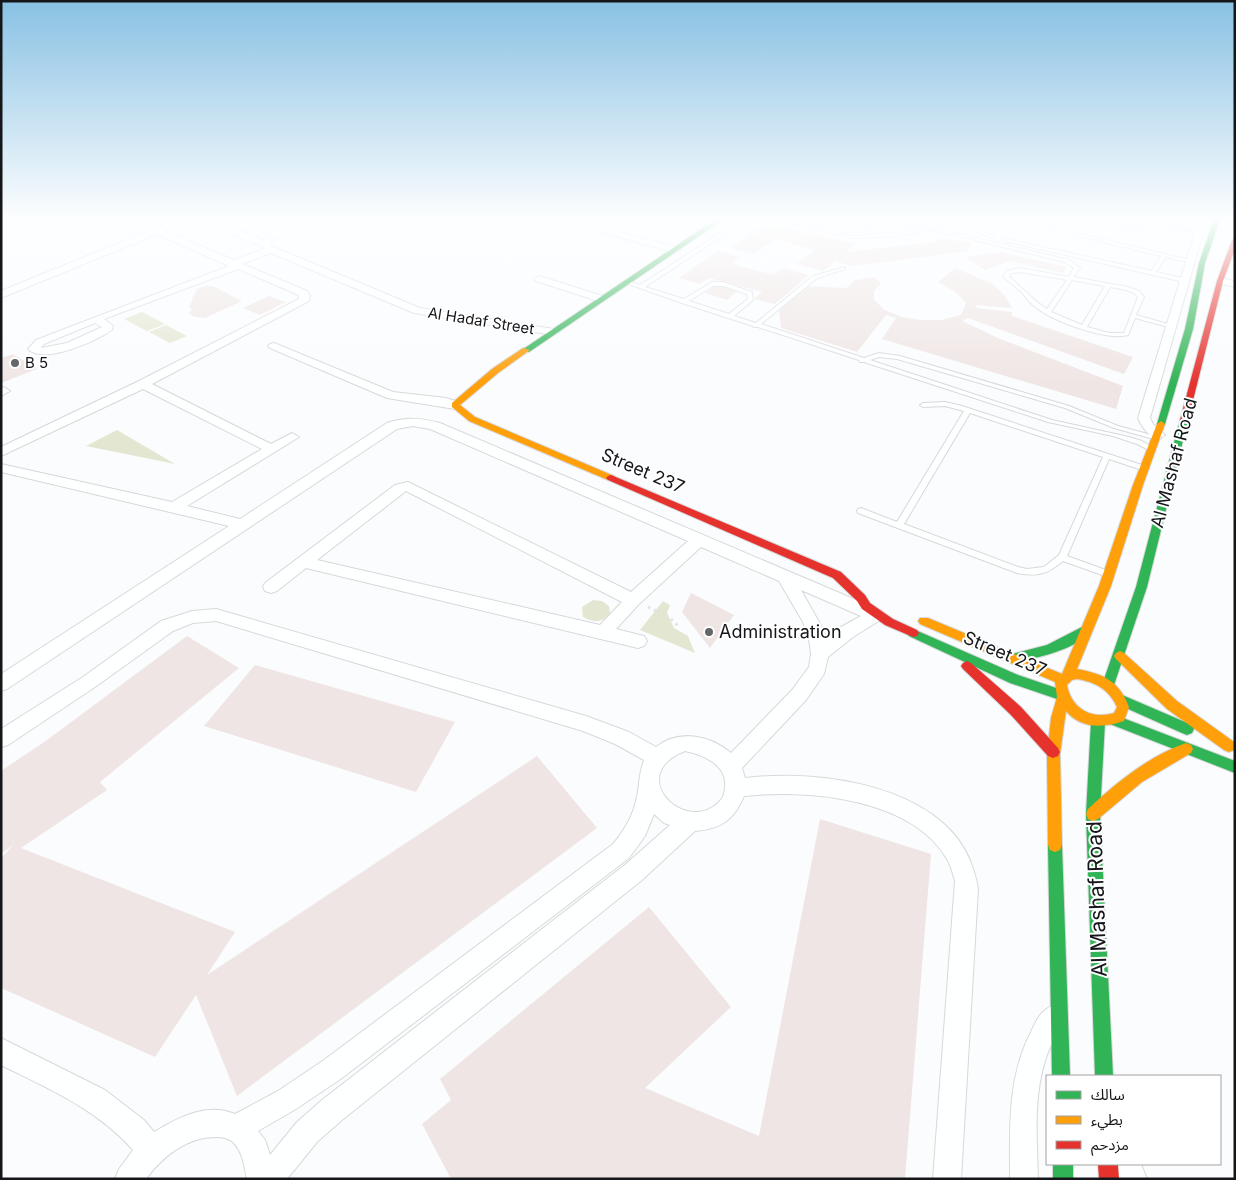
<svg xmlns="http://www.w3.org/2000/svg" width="1236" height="1180" font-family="Inter,'Noto Sans Arabic',sans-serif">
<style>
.green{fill:#e3e7d2}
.building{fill:#efe5e4}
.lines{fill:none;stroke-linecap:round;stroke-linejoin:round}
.lane-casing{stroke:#d7d8db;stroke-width:2}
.street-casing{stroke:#d7d8db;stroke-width:2}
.fast-casing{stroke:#d7d8db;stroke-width:2}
.slow-casing{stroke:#d7d8db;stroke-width:2}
.jam-casing{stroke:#d7d8db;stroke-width:2}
.path{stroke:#e3e3e4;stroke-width:3;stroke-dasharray:2.5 4;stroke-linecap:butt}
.lane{fill:#feffff;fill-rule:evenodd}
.street{fill:#feffff;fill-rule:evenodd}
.fast{fill:#30b455;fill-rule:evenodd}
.slow{fill:#ff9f0a;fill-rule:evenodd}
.jam{fill:#e5322d;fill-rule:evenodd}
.poi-dot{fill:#656669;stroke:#fff;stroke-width:2}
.labels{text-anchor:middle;stroke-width:4;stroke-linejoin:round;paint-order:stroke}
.far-street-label{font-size:15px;fill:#141619;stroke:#fff}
.far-poi-label{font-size:15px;fill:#141619;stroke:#fff;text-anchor:start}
.street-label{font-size:18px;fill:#141619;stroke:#fff}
.poi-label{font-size:18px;fill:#141619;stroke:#fff;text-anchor:start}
.near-street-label{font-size:21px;fill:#141619;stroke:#fff}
</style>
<rect width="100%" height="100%" fill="#fbfcfe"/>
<path class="green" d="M142,312L165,324L147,331L124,319Z
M166,325L187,336L170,343L149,332Z
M117,430L175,464L86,446Z
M593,600L602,601L609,606L610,613C603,623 593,623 583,617L582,607Z
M663,601L670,605L667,613L674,628L688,636L695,653L640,630Z"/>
<path class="building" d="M1078,219H1146L1144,232Z
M767,223L855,244L845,252L935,242L936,238L970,242L968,251L853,266L835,261L823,271L797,264L815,250L775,239L754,254L730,248Z
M718,251L741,257L732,264L774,275L783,268L809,275L775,304L754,299L762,292L709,278L700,284L679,278Z
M1001,252L1067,267L1063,273L1010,261L985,270L966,257Z
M955,268L993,284L1004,295L1012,308L975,305L977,308L1012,312V316L1133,357L1124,374L968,318L962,321L998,338L1123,386L1116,409L882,339L896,318L886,315L857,352L781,328L779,311L805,286L847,288L855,280L874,277L881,283L874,291V299L883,309L901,317L921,320H942L961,315L966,303L957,293L938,282Z
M716,285L737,291L727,300L705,293Z
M206,286H213L242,301L205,318L196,317L189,314L192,309L189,307L197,289Z
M269,296L286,302L260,315L243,308Z
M13,354L37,369L1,383V358Z
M691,593L734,615L710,648L682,612Z
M187,636L239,668L100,782L107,790L21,848L235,932L207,975L537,756L597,828L237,1096L196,995L155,1057L1,988V858L13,845L1,854V771L47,740Z
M255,665L455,722L416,792L204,726Z
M820,819L931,854L905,1179H451L422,1124L451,1100L440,1079L649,907L731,1007L645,1088L759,1136Z"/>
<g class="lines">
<g class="lane-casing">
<path id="lane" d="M742,219H748L645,287L684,299L712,282H723L752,292L753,300L734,316L756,323L813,276L845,267V269L817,278L761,324L864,358L879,353L900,356L1069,406L1118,426L1159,437L1161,438L1157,440L1114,428L1065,408L897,359L879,357L870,360L1052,420L1129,437L1142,441L1155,449L1151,451L1137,444L1113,436L1048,422L864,362H860L859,360L758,327H754L753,326L682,303L623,282L626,280L640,285ZM713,286H723L747,294L748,299L729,314L689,301Z
M772,219H782L853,236L883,234L825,219H835L887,232V234L933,228L1069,260L1080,268L1073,277L1128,287L1139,291L1144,297L1136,315L1175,326L1172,328L1135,318L1128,335C1105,341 1052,321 1034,306C1028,301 1024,294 1018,289C1014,285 1008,281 1003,277L1007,271L1020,268L1069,277L1074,268L1065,262L933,230L893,236L853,238ZM1020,272L1067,280L1047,309C1033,301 1022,287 1009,277L1011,273ZM1072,280L1105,286L1082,325L1051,312ZM1110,287C1119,289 1132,289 1138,297L1124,333H1109L1087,327Z
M881,219H891L922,228L920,229Z
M928,219L950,221L964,219C953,227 940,224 928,219Z
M981,219H986L977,229L993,235V237H989L973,230V227Z
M1008,219H1018L1194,261L1191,263L1166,257L1156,272L1186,279V281L1184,282L1004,241V239H1006L1152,271L1161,256Z
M1156,224L1199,231L1201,232L1199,233L1154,226V224Z
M945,402L962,406L1148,467V471H1145L1109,459L1067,556L1111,572L1112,574L1111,576H1105L1063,561C1047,574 1039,577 1017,573L858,513L857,511L858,509L861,508L897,522L964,411L945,406L923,407L920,405L923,403ZM970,413L1103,457L1059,555L1044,567L1027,569L1018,567L904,524Z"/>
</g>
<g class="street-casing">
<path id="street" d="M178,219H191L165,231L234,260L263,249L261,246L195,219H208L224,225L301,219L283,231L271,243V246L420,308L554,329L559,332L554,335L414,313L271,253L242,264L307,291L310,296L309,301L152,384L271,444L292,433L299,437L187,506L240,519L387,423C406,417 421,418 440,423L882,611L884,615L882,619L853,637L828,657L824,674L806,700L742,768L745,778C818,769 942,785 971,863C974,872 977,880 978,889L961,1179H933L955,881C953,874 951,866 947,859C912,798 807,789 744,796C734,820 721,829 695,831L642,880L342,1120L317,1142L287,1179H247C244,1166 243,1153 234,1143C229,1138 223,1137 216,1137C187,1137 163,1156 146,1179H115L119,1169L133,1150C97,1109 49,1089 1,1065V1038L105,1090L144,1120L154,1132C179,1117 207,1102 235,1114L278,1091L324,1060L613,844C629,825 637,807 639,783C640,775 641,768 644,760L615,744L583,731L216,621L193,623L173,631L95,687L8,745L1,747V729L83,677L161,621L192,611L216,609L586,716L629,732L656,747C679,729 710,735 731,753L792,690L809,667L811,654L809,639L803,622L779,581L701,547L639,604L616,629L644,636L647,641L644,646L638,648L306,568L277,591L271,593L265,591L263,587L265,583L395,485L408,482L631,592L688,541L430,429L413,426L397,429L7,689L1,691V674L229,526L1,472V464L172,502L262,449L143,389L1,456V447L139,381L299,299V295L238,269L104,319L113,326L112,330C96,341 44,365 28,349L36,340L229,266L157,234L1,298V291ZM277,227L263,240L234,229ZM95,323L102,327L67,343L41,348L44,344ZM406,491L622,602L600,625L317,560ZM801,590L861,616L841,627L827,639L819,622ZM685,751C705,755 728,766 725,788C724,794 724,797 719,802C685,836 624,775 685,751ZM654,814L664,823L670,825L626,864L322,1100L297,1122L270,1155L265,1140L258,1131L296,1109L342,1078L629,858L645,836Z
M556,219H572L679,248L681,250L676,253Z
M1199,219H1207L1150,418L1153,424L1165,435L1158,439C1148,436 1142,427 1138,418Z
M539,276L606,297L607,299L602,302L598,301L536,281L534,279Z
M1220,278L1235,281V287L1217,283V279Z
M274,343L393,392L446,398L459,402L461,405L455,409L387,398L270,348L268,346L270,344Z
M4,387L10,391L1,396V388Z
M1052,1006L1061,1010L1065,1019C1059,1032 1050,1044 1046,1058C1033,1096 1037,1139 1038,1179H1010C1010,1128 1007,1078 1031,1032C1036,1021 1040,1011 1052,1006Z
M1113,1164H1141L1147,1179H1119Z"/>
</g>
<g class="fast-casing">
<path id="fast" d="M716,219H724L529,352L522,350Z
M1214,219H1220L1205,263L1193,329L1165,424L1161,427L1158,426L1157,424L1185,329L1199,263Z
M1184,417L1188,420L1147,587L1114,685L1112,689L1108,690L1104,689L1102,685L1136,587L1180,420Z
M1086,625L1090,626L1092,629C1080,649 1034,659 1012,663L1008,661L1006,658L1008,655L1047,645Z
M913,629L1018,675L1065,691L1066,695L1065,699L1060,700L1010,683L909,636L907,633L909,630Z
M1122,695L1192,725L1194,729L1192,733L1187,735L1182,733L1117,704L1116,700L1117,696Z
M1115,715L1235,761V773L1110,724L1108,720L1110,716Z
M1098,716L1103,718L1105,722L1100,814L1113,1076H1095L1086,814L1091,722L1093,718Z
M1055,838L1060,840L1062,845L1070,1076H1052L1048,845L1050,840Z
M1053,1164H1073V1179H1053Z"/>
</g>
<g class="slow-casing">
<path id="slow" d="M523,348L530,350L498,373L460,405L475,417L614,476L616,478L614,480H608L469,421L452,407V403L492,369Z
M1161,421L1165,424L1143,485L1111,586L1077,669C1104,674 1119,681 1129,707L1124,721C1103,728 1081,729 1066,711L1060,754L1062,845L1060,850L1055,852L1050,850L1048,845L1047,754L1051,718L1057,697L1055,682L920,624L918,621L920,618H928L1062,674L1099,586L1133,485L1157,424ZM1077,679C1095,682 1109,689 1117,707L1114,713C1091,720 1071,708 1067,685L1072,680Z
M1120,651L1124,653L1177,701L1234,742V750L1229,752L1224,750L1167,709L1116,659L1114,656L1116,653Z
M1186,743L1191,745L1193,749L1191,753L1142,782L1098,819L1093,821L1088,819L1086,814L1088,809C1116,783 1149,756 1186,743Z"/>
</g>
<g class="jam-casing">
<path id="jam" d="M1235,238V249L1223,281L1188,420L1187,422H1181L1180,420L1217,281L1232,240Z
M611,475L841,572L865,595L870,603L893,619L917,630L919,633L917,636L913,637L885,625L862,609L857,601L833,578L608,480L606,478L608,476Z
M967,661L971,663L1021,707L1058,748L1060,752L1058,756L1053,758L1048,756L1011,715L963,669L961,666L963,663Z
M1098,1164H1118L1119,1179H1099Z"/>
</g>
<path class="path" d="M648,607L669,617L680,628"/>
<use href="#lane" class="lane"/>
<use href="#street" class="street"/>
<use href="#fast" class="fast"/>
<use href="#slow" class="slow"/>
<use href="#jam" class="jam"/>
</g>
<linearGradient id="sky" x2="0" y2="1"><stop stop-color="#88c1e3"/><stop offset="0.57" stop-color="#fdfeff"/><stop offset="1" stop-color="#fdfeff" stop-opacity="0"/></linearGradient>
<rect width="1236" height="385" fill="url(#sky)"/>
<g class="poi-dot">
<circle cx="15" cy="363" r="5"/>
<circle cx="709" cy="632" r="5"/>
</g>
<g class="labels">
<g class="far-street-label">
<text transform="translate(481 321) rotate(9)" y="5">Al Hadaf Street</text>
</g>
<g class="far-poi-label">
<text x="25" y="368">B 5</text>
</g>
<g class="street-label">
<text transform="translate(1174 463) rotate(-75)" y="6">Al Mashaf Road</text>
<text transform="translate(643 471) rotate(23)" y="6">Street 237</text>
<text transform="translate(1005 654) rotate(23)" y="6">Street 237</text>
</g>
<g class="poi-label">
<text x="719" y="638">Administration</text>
</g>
<g class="near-street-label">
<text transform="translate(1097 899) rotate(-92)" y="7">Al Mashaf Road</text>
</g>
</g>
<rect width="1236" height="1180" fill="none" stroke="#141619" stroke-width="5"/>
<rect x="1046" y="1075" width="175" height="90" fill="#ffffff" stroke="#a1a2a3"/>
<rect x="1056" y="1091" width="25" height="8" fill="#30b455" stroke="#a1a2a3"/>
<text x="1091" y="1100" font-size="15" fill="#141619">سالك</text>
<rect x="1056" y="1116" width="25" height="8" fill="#ff9f0a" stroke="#a1a2a3"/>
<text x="1091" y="1125" font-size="15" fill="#141619">بطيء</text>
<rect x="1056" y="1141" width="25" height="8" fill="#e5322d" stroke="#a1a2a3"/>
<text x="1091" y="1150" font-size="15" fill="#141619">مزدحم</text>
</svg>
